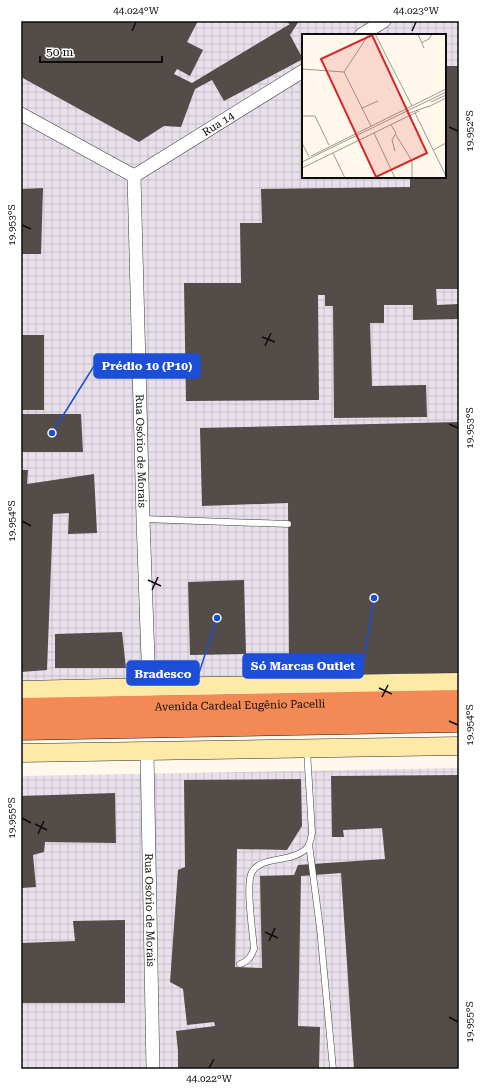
<svg xmlns="http://www.w3.org/2000/svg" width="480" height="1090" font-family="'Roboto Serif',serif">
<style>
.industrial{fill:url(#industrial-grid);fill-rule:evenodd}
.building{fill:#544c48}
.lines{fill:none;stroke-linecap:round;stroke-linejoin:round}
.service-casing{stroke:#3f3f3f;stroke-width:7}
.minor-casing{stroke:#3f3f3f;stroke-width:14}
.secondary-casing{stroke:#2e2e2e;stroke-width:19}
.motorway-casing{stroke:#1d1d1d;stroke-width:23}
.service{stroke:#fff;stroke-width:6}
.minor{stroke:#fff;stroke-width:13}
.secondary{stroke:#feeaa7;stroke-width:18}
.motorway{stroke:#f38a55;stroke-width:22}
.ticks{fill:none;stroke:#0c0c0c;stroke-width:1.5}
.labels{text-anchor:middle;stroke-width:4;stroke-linejoin:round;paint-order:stroke}
.street-label{font-size:11px;fill:#0c0c0c;stroke:#fff}
.inset-road{fill:none;stroke:#9e9a92;stroke-width:1}
.view{fill:#d62828;fill-opacity:0.15;stroke:#d62828;stroke-width:2}
.inset-edge{fill:none;stroke:#0c0c0c;stroke-width:2}
.leader{fill:none;stroke:#1d4ed8;stroke-width:1.5}
.callout-dot{fill:#1d4ed8;stroke:#fff;stroke-width:1.5}
.callout{fill:#1d4ed8;stroke:#1d4ed8;stroke-width:1.5}
.callout-label{font-size:12px;text-anchor:middle;font-weight:bold;fill:#fff}
.neatline{fill:none;stroke:#0c0c0c;stroke-width:1.5}
.ticks-label{font-size:10px;text-anchor:middle;fill:#0c0c0c}
</style>
<defs>
<pattern id="industrial-grid" width="8" height="8" patternUnits="userSpaceOnUse"><rect width="8" height="8" fill="#e8e0eb"/><path d="M0 4h8M4 0v8" fill="none" stroke="#c6bfc8"/></pattern>
</defs>
<rect width="100%" height="100%" fill="#fff8eb"/>
<path class="industrial" d="M21,21H459V672L21,680ZM303,35H445V177H303Z
M459,768V1069H21V776Z"/>
<path class="building" d="M21,21H198L187,42L203,50L190,76L177,69L174,74L192,83L290,24L284,21H299L290,35L303,59L224,101L212,80L195,89L181,127L164,126L139,142L21,77Z
M445,66H459V289H436L437,305L459,304V319L413,320V305H384V323H370L372,386L426,385L427,417L334,418L333,306H325V295H318L319,400L186,401L184,283H241L240,223H262L261,189L410,187V177H445Z
M43,188L41,254H21V189Z
M21,335H44V410H21Z
M21,414H81L83,452H21Z
M459,422V673L289,675L288,503L202,506L200,428Z
M21,470H28L27,484L94,474L97,533L68,534L69,513L53,514L47,670L21,672Z
M244,580L246,654L190,655L188,582Z
M122,632L126,668H55V634Z
M459,775V1069H354L341,873L301,876L298,1026L320,1027L319,1069H178V1051L176,1031L215,1026L214,1022L187,1025L183,989L170,982L178,870L185,867L184,780L301,779L302,826L287,850L237,849L235,967L262,968L260,876L294,875L298,865L385,859L382,828L343,830L344,837H332L331,776Z
M115,793L116,843L45,842L44,852L33,855L36,887L21,888V796Z
M125,920V1003H21V943L75,941L73,921Z"/>
<g class="lines">
<g class="service-casing">
<path id="service" d="M143,519L288,524
M309,844L320,928L333,1069
M240,964C249,961 251,956 254,949C253,933 245,884 252,872C262,855 291,864 307,848C310,845 311,838 312,833L307,750"/>
</g>
<g class="minor-casing">
<g id="minor">
<path d="M361,35L384,21"/>
<path id="s1" d="M21,114L134,176L143,519L149,687"/>
<path id="s2" d="M134,176L303,71"/>
<path id="s3" d="M147,751L153,1069"/>
</g>
</g>
<g class="secondary-casing">
<path id="secondary" d="M21,690L149,687L459,682
M21,753L459,746"/>
</g>
<g class="motorway-casing">
<g id="motorway">
<path id="s4" d="M21,709L459,701"/>
<path d="M21,729L459,721"/>
</g>
</g>
<use href="#service" class="service"/>
<use href="#minor" class="minor"/>
<use href="#secondary" class="secondary"/>
<use href="#motorway" class="motorway"/>
</g>
<path class="ticks" d="M132,31L136,22M412,31L416,22M449,127L458,131M22,225L31,229M262,337L275,342M265,346L271,333M449,424L458,428M22,521L31,526M148,580L161,586M152,590L158,577M379,688L392,694M382,697L388,685M449,721L458,725M22,818L31,823M35,824L47,830M38,834L44,821M265,932L278,938M269,941L275,928M449,1017L458,1022M209,1068L214,1059"/>
<g class="labels">
<g class="street-label">
<text dy="4" stroke="none"><textPath href="#s2" startOffset="99">Rua 14</textPath></text>
<text dy="4" stroke="none"><textPath href="#s1" startOffset="404">Rua Osório de Morais</textPath></text>
<text dy="4" stroke="none"><textPath href="#s4" startOffset="219">Avenida Cardeal Eugênio Pacelli</textPath></text>
<text dy="4" stroke="none"><textPath href="#s3" startOffset="159">Rua Osório de Morais</textPath></text>
</g>
</g>
<g transform="translate(302 34)">
<rect width="144" height="144" fill="#fff8eb"/>
<path class="inset-road" d="M73,0L110,72M116,0L122,14M119,9L127,5L130,0M0,35L42,38L69,92M42,38L67,0M129,68L144,61M126,73L144,64M60,74L76,67M113,79L144,142M105,80L127,72M0,82H13L27,111M89,91L94,99L90,106L93,117M72,99L93,144M94,101L110,127V144M0,109L7,123M131,116L144,109M31,119L43,144M9,122L144,55M0,128L144,58M0,134L117,77"/>
<path class="view" d="M70,1L125,119L74,143L19,25Z"/>
<rect width="144" height="144" class="inset-edge"/>
</g>
<path class="leader" d="M52 433L94 366M374 598L363 666M217 618L199 673"/>
<g class="callout-dot">
<circle cx="52" cy="433" r="4"/>
<circle cx="374" cy="598" r="4"/>
<circle cx="217" cy="618" r="4"/>
</g>
<g class="callout">
<rect x="94" y="354" width="106" height="24" rx="4"/>
<rect x="243" y="654" width="120" height="24" rx="4"/>
<rect x="127" y="661" width="72" height="24" rx="4"/>
</g>
<g class="callout-label">
<text x="147" y="370">Prédio 10 (P10)</text>
<text x="303" y="670">Só Marcas Outlet</text>
<text x="163" y="678">Bradesco</text>
</g>
<rect width="480" height="1090" fill="none" stroke="#ffffff" stroke-width="44"/>
<path d="M40 56v6h122v-6" fill="none" stroke="#0c0c0c" stroke-width="2"/>
<text x="46" y="56" font-size="12" fill="#0c0c0c" stroke="#ffffff" stroke-width="3" paint-order="stroke">50 m</text>
<rect x="22" y="22" width="436" height="1046" class="neatline"/>
<g class="ticks-label">
<text x="136" y="14">44.024°W</text>
<text x="416" y="14">44.023°W</text>
<text transform="translate(469 131) rotate(-90)" y="4">19.952°S</text>
<text transform="translate(11 225) rotate(-90)" y="4">19.953°S</text>
<text transform="translate(469 428) rotate(-90)" y="4">19.953°S</text>
<text transform="translate(11 521) rotate(-90)" y="4">19.954°S</text>
<text transform="translate(469 725) rotate(-90)" y="4">19.954°S</text>
<text transform="translate(11 818) rotate(-90)" y="4">19.955°S</text>
<text transform="translate(469 1022) rotate(-90)" y="4">19.955°S</text>
<text x="209" y="1082">44.022°W</text>
</g>
</svg>
